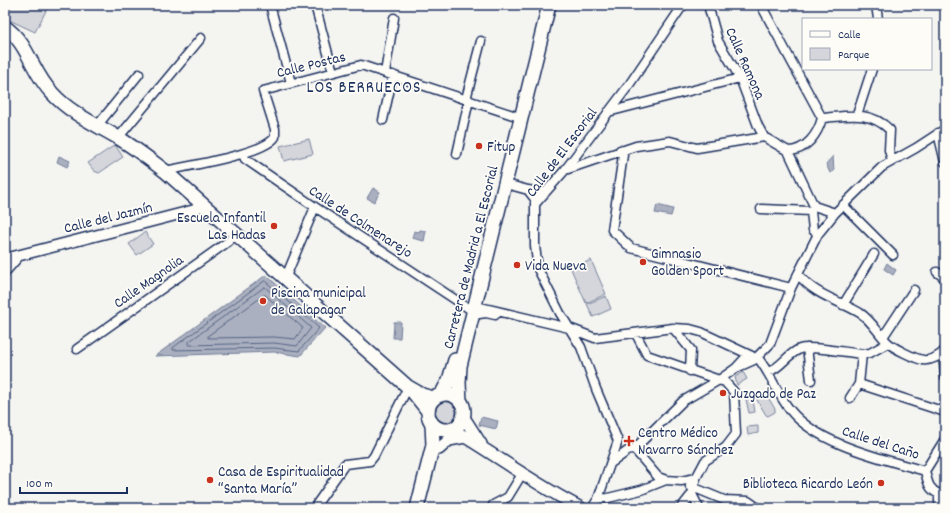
<svg xmlns="http://www.w3.org/2000/svg" width="950" height="513" font-family="Dekko,sans-serif">
<style>
.green{fill:#d4d6db;stroke:#78829c}
.water{fill:#aab0bf;stroke:#717c98}
.lines{fill:none;stroke-linecap:round;stroke-linejoin:round}
.shore{stroke:#546385;stroke-width:1}
.minor-casing{stroke:#1b2f5e;stroke-width:11}
.tertiary-casing{stroke:#1b2f5e;stroke-width:13}
.secondary-casing{stroke:#1b2f5e;stroke-width:14}
.primary-casing{stroke:#1b2f5e;stroke-width:16}
.trunk-casing{stroke:#1b2f5e;stroke-width:16}
.minor{stroke:#fdfcf7;stroke-width:8}
.tertiary{stroke:#fdfcf7;stroke-width:10}
.secondary{stroke:#fdfcf7;stroke-width:11}
.primary{stroke:#fdfcf7;stroke-width:13}
.trunk{stroke:#fdfcf7;stroke-width:13}
.poi-dot{fill:#c8321e;stroke:#fdfcf7;stroke-width:1.5}
.labels{text-anchor:middle;stroke-width:3.5;stroke-linejoin:round;paint-order:stroke}
.street-label{font-size:15px;fill:#1b2f5e;stroke:#fdfcf7}
.poi-label{font-size:15px;fill:#1b2f5e;stroke:#fdfcf7;text-anchor:start}
.quarter-label{font-size:17px;letter-spacing:1px;fill:#1b2f5e;stroke:#fdfcf7}
</style>
<rect width="100%" height="100%" fill="#f4f4f1"/>
<filter id="ink" filterUnits="userSpaceOnUse"><feTurbulence type="fractalNoise" baseFrequency=".025" numOctaves="2"/><feDisplacementMap in="SourceGraphic" scale="8" xChannelSelector="R" yChannelSelector="G"/><feConvolveMatrix kernelMatrix="1 2 1 2 8 2 1 2 1" color-interpolation-filters="sRGB"/></filter>
<g filter="url(#ink)">
<path class="green" d="M5,5H49L35,32L5,18Z
M309,139L313,154L284,161L280,146Z
M115,145L123,157L99,173L94,171L88,163Z
M145,232L153,244L137,255L129,244Z
M591,260L606,294L586,303L571,269Z
M606,296L611,309L593,317L587,304Z
M743,372L747,379L737,385L735,377Z
M752,394L755,412L749,413L745,395Z
M764,394H766L775,409V412L768,416L766,415L757,400V397Z
M434 412a11 11 0 1 1 22 0a11 11 0 1 1-22 0Z
M758,426V433L748,435L747,427Z"/>
<path class="water" d="M59,156L70,161L67,167L57,162Z
M833,156L834,171L830,173L826,164Z
M373,188L380,192L374,202L367,198Z
M657,205L673,209L671,216L655,213Z
M420,230L426,231L424,241L412,238L414,231L419,232Z
M887,263L896,270L893,275L884,269Z
M266,275L325,328L300,356L274,352L155,356Z
M394,322H401L400,338H393Z
M481,417L498,421L496,429L479,425Z"/>
<g class="lines">
<path class="shore" d="M265,281L319,328L299,351L274,348L173,350V348Z
M265,287L311,328L297,346L274,343L189,345V342Z
M265,295L303,328L295,339L274,337L208,338V336Z"/>
<g class="minor-casing">
<path id="minor" d="M270,5L291,83
M315,5L333,72
M708,5L718,41L740,78L758,126L764,137L788,151L814,206
M761,5L822,118
M876,5L878,19
M385,73L394,18
M466,99L481,41
M608,112L740,78
M857,115L872,69
M822,118C848,116 870,110 890,130L889,150L892,161
M383,120L393,75
M97,126L139,74
M938,133L945,162
M118,138L201,38
M620,150L623,155L612,230L631,248L791,288
M788,151C806,151 818,134 822,118
M243,154L245,159L315,207L468,308
M457,154L469,100
M565,170L636,146L670,141L697,148L764,137
M165,171C186,166 265,154 275,137V129L263,91L361,65L516,116
M506,184L528,190
M535,204V199L528,190L545,193
M843,205L893,255
M814,206L835,213
M814,207L811,211L813,230L818,234
M761,209L811,211
M937,272L945,278
M798,274C814,295 838,300 860,313C871,320 878,333 887,342C893,348 916,359 923,360C931,361 940,356 945,350
M285,279L315,207
M476,302L480,307L569,328L595,338L673,328L690,329L701,332L752,356
M843,305L874,254
M472,315L486,313L495,315
M673,328L691,350L690,371
M636,334L647,355L725,382L734,392L736,434L726,447L705,461L696,478L692,494L681,508
M883,337L914,290
M807,348L811,380
M77,349L229,241L234,234
M943,352L945,376
M748,355L736,368L754,360L770,344L791,288L818,234L835,213L882,167L916,148L945,129
M758,358C771,374 777,394 790,410C818,445 884,459 925,471
M768,372C781,368 787,354 800,349C810,345 849,353 862,354L870,353L888,343
M859,384L945,412
M850,398L859,384L862,354
M634,449L658,477L666,480
M611,463L629,450L634,449L683,401L719,380L736,368
M925,471L945,439
M925,471C928,482 928,489 939,494
M690,486L724,500L748,501L758,508
M692,494L699,508
M939,494V502L941,508
M598,499L608,498L641,490L666,480L681,481L696,478
M314,508L345,464L370,461L374,456L408,387
M492,508L493,505L508,497L522,474
M592,508L598,499L618,441L596,389L581,347L560,313L538,269L535,246V204L565,170L629,85L683,5"/>
</g>
<g class="tertiary-casing">
<path id="tertiary" d="M5,259L195,210L201,204
M5,271L18,256"/>
</g>
<g class="secondary-casing">
<path id="secondary" d="M463,416L481,444
M452,429C496,455 536,485 581,508
M439,449L449,440L465,437"/>
</g>
<g class="primary-casing">
<path id="primary" d="M5,27C29,44 32,73 52,93C70,113 95,124 117,137C134,147 149,159 165,171L408,387L422,395L434,398
M413,392L428,411"/>
</g>
<g class="trunk-casing">
<path id="trunk" d="M428 412a18 18 0 1 1 36 0a18 18 0 1 1-36 0Z
M441,395L449,380L455,360
M460,402L459,383L460,366L549,5
M417,508L433,445L432,424"/>
</g>
<use href="#minor" class="minor"/>
<use href="#tertiary" class="tertiary"/>
<use href="#secondary" class="secondary"/>
<use href="#primary" class="primary"/>
<use href="#trunk" class="trunk"/>
</g>
</g>
<g class="poi-dot">
<circle cx="479" cy="146" r="4"/>
<circle cx="274" cy="226" r="4"/>
<circle cx="643" cy="262" r="4"/>
<circle cx="517" cy="265" r="4"/>
<circle cx="263" cy="301" r="4"/>
<circle cx="723" cy="393" r="4"/>
<path d="M627 435h4v4h4v4h-4v4h-4v-4h-4v-4h4z"/>
<circle cx="210" cy="480" r="4"/>
<circle cx="881" cy="483" r="4"/>
</g>
<g class="labels">
<g class="street-label">
<text transform="translate(746 63) rotate(66)" y="5">Calle Ramona</text>
<text transform="translate(311 64) rotate(-14)" y="5">Calle Postas</text>
<text transform="translate(561 152) rotate(-53)" y="5">Calle de El Escorial</text>
<text transform="translate(108 217) rotate(-14)" y="5">Calle del Jazmín</text>
<text transform="translate(361 221) rotate(33)" y="5">Calle de Colmenarejo</text>
<text transform="translate(470 257) rotate(-76)" y="5">Carretera de Madrid a El Escorial</text>
<text transform="translate(148 281) rotate(-35)" y="5">Calle Magnolia</text>
<text transform="translate(881 442) rotate(18)" y="5">Calle del Caño</text>
</g>
<g class="poi-label">
<text x="487" y="151">Fitup</text>
<text x="266" y="222" text-anchor="end">Escuela Infantil<tspan x="266" dy="17">Las Hadas</tspan></text>
<text x="651" y="258">Gimnasio<tspan x="651" dy="17">Golden Sport</tspan></text>
<text x="525" y="270">Vida Nueva</text>
<text x="271" y="297">Piscina municipal<tspan x="271" dy="17">de Galapagar</tspan></text>
<text x="731" y="398">Juzgado de Paz</text>
<text x="638" y="437">Centro Médico<tspan x="638" dy="17">Navarro Sánchez</tspan></text>
<text x="218" y="476">Casa de Espiritualidad<tspan x="218" dy="17">“Santa María”</tspan></text>
<text x="873" y="488" text-anchor="end">Biblioteca Ricardo León</text>
</g>
<g class="quarter-label">
<text x="364" y="92">LOS BERRUECOS</text>
</g>
</g>
<rect width="950" height="513" fill="none" stroke="#fdfcf7" stroke-width="20"/>
<rect x="10" y="10" width="930" height="493" fill="none" stroke="#1b2f5e" stroke-width="1.5" filter="url(#ink)"/>
<rect x="802" y="18" width="130" height="52" fill="#fdfcf7" stroke="#a3aaba"/>
<rect x="810" y="31" width="20" height="6" fill="#fdfcf7" stroke="#a3aaba"/>
<text x="838" y="38" font-size="12" fill="#1b2f5e">Calle</text>
<rect x="810" y="48" width="20" height="12" fill="#d4d6db" stroke="#a3aaba"/>
<text x="838" y="58" font-size="12" fill="#1b2f5e">Parque</text>
<path d="M20 487v6h107v-6" fill="none" stroke="#1b2f5e" stroke-width="2"/>
<text x="26" y="487" font-size="12" fill="#1b2f5e" stroke="#fdfcf7" stroke-width="3" paint-order="stroke">100 m</text>
</svg>
